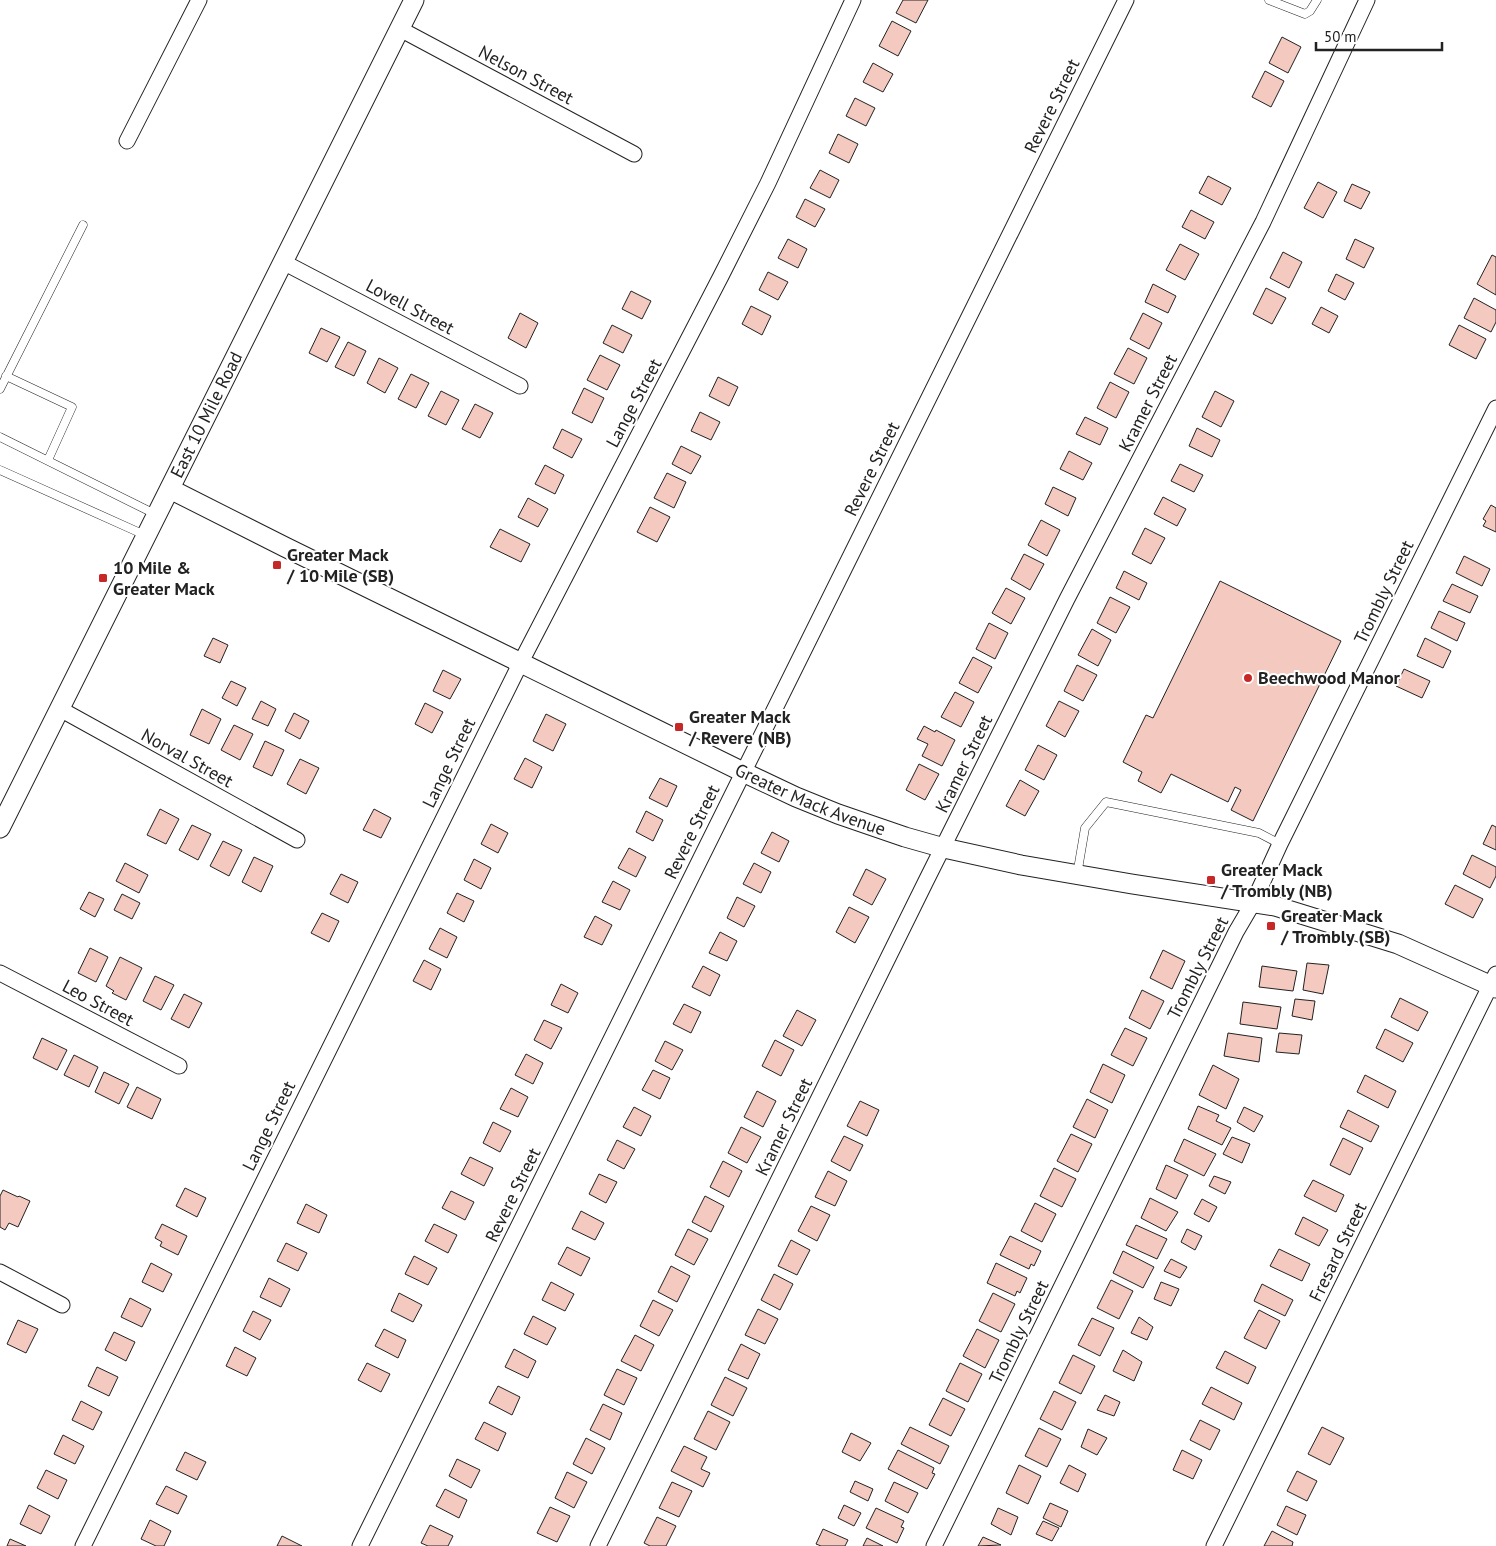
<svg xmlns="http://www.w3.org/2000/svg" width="1496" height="1546" font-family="'PT Sans',sans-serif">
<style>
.building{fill:#f3c9c0;stroke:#222}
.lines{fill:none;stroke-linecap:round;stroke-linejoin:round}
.service-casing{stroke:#222;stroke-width:9}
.minor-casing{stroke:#222;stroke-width:17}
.tertiary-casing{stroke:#222;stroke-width:21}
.service{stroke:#fff;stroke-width:8}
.minor{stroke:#fff;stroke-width:15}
.tertiary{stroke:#fff;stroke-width:19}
.poi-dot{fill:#c62828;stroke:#fff;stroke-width:2}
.labels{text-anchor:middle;stroke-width:4;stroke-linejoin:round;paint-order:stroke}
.street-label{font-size:18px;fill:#222;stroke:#fff}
.poi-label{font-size:18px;font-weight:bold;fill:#222;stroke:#fff;text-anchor:start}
</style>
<rect width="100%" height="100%" fill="#fff"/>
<path class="building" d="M903,0H928L916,23L896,13Z
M892,21L911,31L898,56L879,46Z
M1282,37L1301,47L1288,73L1269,63Z
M873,63L893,74L883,92L863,82Z
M1265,71L1284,81L1271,107L1252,97Z
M855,98L875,108L866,126L846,116Z
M838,134L858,144L849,163L829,153Z
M820,170L839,180L830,198L810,188Z
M1208,176L1231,188L1222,205L1199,193Z
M1318,182L1337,192L1323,218L1304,208Z
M1352,184L1370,192L1361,209L1344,201Z
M805,199L825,209L815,227L796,217Z
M1191,210L1214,222L1205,239L1182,227Z
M788,239L807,249L798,268L778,258Z
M1355,239L1374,248L1364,268L1346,259Z
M1180,244L1199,254L1185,280L1166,270Z
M1283,252L1302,262L1289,288L1270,278Z
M1492,255L1496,257V295L1477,284Z
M768,272L788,282L778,300L759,290Z
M1336,274L1354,283L1345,300L1328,291Z
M1153,284L1176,296L1168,313L1145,302Z
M1266,288L1286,298L1272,324L1253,314Z
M631,291L651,301L642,319L622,309Z
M1474,298L1496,310V322L1491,332L1464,318Z
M751,306L771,316L762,335L742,324Z
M1321,307L1338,316L1329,333L1312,324Z
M520,313L538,323L526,348L508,338Z
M1143,313L1162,323L1149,349L1130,339Z
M612,325L632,335L623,353L603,343Z
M1459,325L1486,339L1476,359L1449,345Z
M321,328L340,337L327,362L309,353Z
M348,342L366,351L354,376L335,367Z
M1128,348L1147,358L1134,384L1114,374Z
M600,355L620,365L607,390L587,380Z
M379,358L398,368L385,393L367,383Z
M411,374L429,383L416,408L398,399Z
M718,377L738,387L729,406L709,396Z
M1110,382L1129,392L1116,418L1097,408Z
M584,388L604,398L592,423L572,413Z
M441,391L459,400L446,425L428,416Z
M1215,391L1234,401L1221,427L1202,417Z
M475,404L493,413L480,438L462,429Z
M700,412L720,422L711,440L691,431Z
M1085,417L1108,428L1100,445L1076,434Z
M1197,428L1220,440L1212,457L1189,446Z
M562,429L582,439L572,458L553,448Z
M681,446L701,456L691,474L672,464Z
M1069,451L1092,463L1083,480L1060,469Z
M1180,464L1203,475L1194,492L1171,481Z
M545,465L564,475L555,494L535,484Z
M667,473L686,482L674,508L654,498Z
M1053,487L1076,498L1068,516L1045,504Z
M1163,497L1186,509L1177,526L1154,514Z
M528,498L548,509L538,527L518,517Z
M1491,505L1496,508V532L1483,526L1486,521L1483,519Z
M650,507L670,517L657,542L637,532Z
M1041,520L1060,530L1047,556L1028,545Z
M1145,528L1165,538L1151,564L1132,554Z
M500,529L530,544L521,562L490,547Z
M1024,554L1044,564L1030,590L1011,579Z
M1464,556L1490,569L1482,586L1456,573Z
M1124,571L1147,583L1139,600L1116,588Z
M1220,581L1341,641L1253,821L1231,810L1241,790L1235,787L1228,802L1171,774L1161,793L1138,781L1142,772L1123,762L1146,715L1153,718Z
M1452,584L1478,596L1470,613L1443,601Z
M1006,588L1025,598L1011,624L992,613Z
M1110,597L1130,607L1116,633L1097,623Z
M1439,611L1465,623L1457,641L1431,628Z
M989,623L1008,633L995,659L976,649Z
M1092,629L1111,640L1098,666L1078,655Z
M213,638L228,645L220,663L204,656Z
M1425,638L1451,651L1443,668L1417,656Z
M973,657L992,667L978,693L959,683Z
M1077,665L1097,675L1083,701L1064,691Z
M1404,669L1430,681L1422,698L1396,686Z
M443,670L461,679L450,699L433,691Z
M231,681L246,688L237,706L222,698Z
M955,692L974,702L961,727L941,717Z
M261,701L276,709L268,726L252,719Z
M1059,701L1079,711L1065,737L1046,726Z
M425,703L443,712L432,733L415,724Z
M202,709L221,719L209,744L190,735Z
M294,713L309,721L300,739L285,731Z
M546,714L566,724L553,751L533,741Z
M234,725L253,734L240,760L221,750Z
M924,726L935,732L936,730L955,740L942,766L922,756L928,744L917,739Z
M265,741L284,750L272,776L253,767Z
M1038,745L1057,755L1044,780L1025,770Z
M525,758L542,767L532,788L514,779Z
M300,759L319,768L306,794L287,784Z
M919,764L939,774L925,800L906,790Z
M660,778L677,786L667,807L649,798Z
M1020,780L1039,791L1025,816L1006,806Z
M160,809L179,819L166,844L147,835Z
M374,809L391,818L381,838L363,830Z
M646,811L663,820L653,841L636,832Z
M491,824L508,833L498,853L481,844Z
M192,825L211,834L198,860L179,850Z
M1492,825L1496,827V850L1483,844Z
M772,832L789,841L779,862L761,853Z
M223,841L242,850L229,876L210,866Z
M629,848L646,857L636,877L618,868Z
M1472,855L1496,867V876L1490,888L1463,874Z
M254,857L273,866L261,892L242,882Z
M474,859L491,868L481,889L464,880Z
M125,863L148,875L139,893L116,881Z
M754,863L771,872L761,893L743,884Z
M866,869L886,879L872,905L853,895Z
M341,874L358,882L348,903L330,894Z
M613,881L630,890L620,910L602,902Z
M1455,885L1483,899L1473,918L1445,904Z
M89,892L104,899L95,917L80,909Z
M457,893L474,901L464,922L447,913Z
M122,894L140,903L132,919L114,910Z
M737,897L755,906L744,927L727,918Z
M849,907L869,917L855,943L836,932Z
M322,913L339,921L329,942L311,933Z
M595,916L612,925L602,945L584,937Z
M440,928L457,937L447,958L429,949Z
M720,932L737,941L727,961L709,953Z
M90,948L108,957L96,982L78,973Z
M1163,950L1185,961L1172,989L1150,978Z
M120,957L142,968L126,1000L112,993L114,991L106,986Z
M424,960L441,969L431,990L413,981Z
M1307,963L1329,965L1323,994L1303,990Z
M703,966L720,975L710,996L692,987Z
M1262,966L1297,971L1293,991L1259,987Z
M155,976L174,985L161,1010L143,1001Z
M561,984L578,993L568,1013L551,1005Z
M1142,990L1164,1001L1150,1029L1129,1018Z
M184,994L202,1003L189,1028L171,1019Z
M1400,998L1428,1012L1418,1031L1391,1017Z
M1295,999L1315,1001L1312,1020L1292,1016Z
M1243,1002L1281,1007L1277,1029L1240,1024Z
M684,1004L701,1012L691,1033L673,1024Z
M797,1010L816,1020L802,1046L783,1036Z
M544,1020L562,1028L551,1049L534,1040Z
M1125,1028L1147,1038L1133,1066L1111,1055Z
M1385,1029L1413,1043L1403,1062L1376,1048Z
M1228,1033L1262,1038L1259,1062L1224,1056Z
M1279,1033L1302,1035L1299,1054L1276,1052Z
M42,1038L67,1050L57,1070L33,1058Z
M775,1040L794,1050L781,1076L762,1066Z
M665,1041L683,1050L672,1070L655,1061Z
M526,1054L543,1063L533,1084L515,1075Z
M74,1055L98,1067L89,1087L64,1075Z
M1103,1064L1125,1075L1112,1103L1090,1092Z
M1213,1065L1239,1079L1226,1109L1199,1095Z
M653,1070L670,1078L660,1099L642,1090Z
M104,1072L129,1084L119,1104L95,1092Z
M1365,1075L1396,1091L1388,1108L1357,1092Z
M137,1087L161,1099L152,1119L127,1107Z
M511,1088L528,1097L518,1117L500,1109Z
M757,1091L776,1101L763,1127L744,1117Z
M1087,1099L1108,1110L1095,1138L1073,1127Z
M860,1101L879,1110L867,1136L847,1126Z
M1198,1106L1219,1115L1216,1121L1231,1128L1222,1145L1188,1129Z
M634,1107L651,1116L641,1136L623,1127Z
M1244,1107L1263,1116L1254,1132L1237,1122Z
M1348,1110L1379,1126L1371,1142L1340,1127Z
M493,1122L511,1131L500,1152L483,1143Z
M741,1127L761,1137L747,1163L728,1153Z
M1071,1134L1092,1144L1078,1172L1057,1161Z
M844,1136L863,1145L850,1171L831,1161Z
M1232,1137L1250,1144L1242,1163L1223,1154Z
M1343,1138L1363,1148L1350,1175L1330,1165Z
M1184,1139L1216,1154L1204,1176L1174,1161Z
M617,1140L635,1149L624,1169L607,1160Z
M470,1157L493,1168L484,1186L461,1174Z
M723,1161L742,1171L729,1197L710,1187Z
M1166,1165L1188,1175L1176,1199L1156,1189Z
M1054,1168L1076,1179L1062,1207L1040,1196Z
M828,1171L847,1181L835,1206L815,1197Z
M599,1174L617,1182L606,1203L589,1194Z
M1214,1176L1231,1182L1225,1194L1209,1186Z
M1313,1180L1344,1195L1336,1212L1304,1196Z
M185,1188L206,1198L197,1217L176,1206Z
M3,1190L18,1197L19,1196L30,1201L18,1227L9,1223L5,1230L0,1227V1196Z
M451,1191L474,1202L465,1220L442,1208Z
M705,1196L724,1206L711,1232L692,1222Z
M1150,1198L1178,1212L1166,1231L1141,1218Z
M1202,1199L1217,1207L1209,1222L1194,1214Z
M1035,1203L1056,1214L1042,1242L1021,1231Z
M306,1204L327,1215L319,1233L297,1223Z
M811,1206L830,1215L817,1241L798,1231Z
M581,1211L604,1223L595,1240L572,1229Z
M1303,1217L1328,1230L1319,1246L1295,1234Z
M162,1224L187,1236L178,1255L160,1246L162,1242L155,1238Z
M434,1224L457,1235L448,1253L425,1241Z
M1136,1225L1167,1239L1157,1259L1126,1245Z
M688,1229L708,1239L694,1265L675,1255Z
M1187,1229L1202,1236L1195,1250L1181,1242Z
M1010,1236L1041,1251L1034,1266L1031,1264L1029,1269L1000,1255Z
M791,1240L810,1250L797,1275L778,1266Z
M286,1243L307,1253L298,1271L277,1261Z
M567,1247L590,1258L581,1276L558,1264Z
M1279,1249L1310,1264L1302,1281L1270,1266Z
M1123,1251L1154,1267L1143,1288L1113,1273Z
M414,1256L437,1268L428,1285L405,1274Z
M1171,1259L1187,1267L1180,1278L1164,1271Z
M151,1263L172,1274L163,1292L142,1282Z
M996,1263L1027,1278L1020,1293L1017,1291L1015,1296L987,1283Z
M671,1266L690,1276L677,1302L658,1292Z
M774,1274L793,1284L780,1310L761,1300Z
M269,1278L290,1289L281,1307L260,1297Z
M1111,1280L1133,1291L1119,1319L1097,1308Z
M551,1282L574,1294L565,1311L542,1300Z
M1161,1282L1179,1289L1171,1306L1154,1299Z
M1262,1284L1293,1300L1285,1316L1254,1301Z
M399,1293L422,1305L413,1322L391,1311Z
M993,1293L1015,1304L1001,1332L979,1321Z
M130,1298L151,1309L142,1327L121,1317Z
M653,1300L673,1310L659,1336L640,1326Z
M758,1309L778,1319L765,1344L745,1335Z
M1259,1310L1280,1321L1266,1349L1244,1338Z
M253,1311L271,1320L260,1340L243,1331Z
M533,1316L556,1328L547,1345L524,1334Z
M1139,1317L1153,1327L1147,1340L1131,1333Z
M1092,1318L1114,1328L1100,1356L1078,1345Z
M18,1320L38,1329L26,1353L7,1344Z
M384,1329L406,1340L398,1358L375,1346Z
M977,1329L999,1340L985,1368L963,1356Z
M114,1332L135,1342L126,1361L105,1350Z
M635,1335L654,1345L641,1371L621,1361Z
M741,1344L760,1354L748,1379L728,1370Z
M235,1347L256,1358L247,1376L226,1366Z
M514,1349L536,1361L528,1378L505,1367Z
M1123,1350L1142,1362L1134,1381L1113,1371Z
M1225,1351L1256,1367L1248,1384L1216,1368Z
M1073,1355L1095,1366L1081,1394L1059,1383Z
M367,1363L390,1374L381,1392L358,1380Z
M960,1363L982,1374L968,1402L946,1391Z
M97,1367L118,1377L109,1396L88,1386Z
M617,1369L637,1378L624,1405L604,1395Z
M725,1377L747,1388L733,1416L711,1405Z
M498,1386L520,1397L512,1415L489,1403Z
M1211,1387L1242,1403L1234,1420L1202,1404Z
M1054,1391L1076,1402L1062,1430L1040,1419Z
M1105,1395L1120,1402L1114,1416L1097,1410Z
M943,1398L965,1409L951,1436L929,1425Z
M81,1401L102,1412L93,1430L72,1420Z
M603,1404L622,1413L610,1440L590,1430Z
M708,1411L730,1422L716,1450L694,1439Z
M1200,1420L1220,1430L1210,1450L1190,1440Z
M484,1422L506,1433L498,1451L475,1439Z
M910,1427L949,1446L940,1464L901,1444Z
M1322,1427L1344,1438L1330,1465L1308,1454Z
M1039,1428L1061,1439L1047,1467L1025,1456Z
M1088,1429L1107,1438L1097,1455L1081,1447Z
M851,1433L871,1443L860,1461L842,1452Z
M63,1435L84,1446L75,1464L54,1454Z
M586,1438L605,1448L592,1474L573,1464Z
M684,1446L707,1457L701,1469L710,1473L703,1487L671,1471Z
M898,1450L934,1468L932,1473L935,1474L927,1489L888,1469Z
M1182,1450L1202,1460L1193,1479L1173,1470Z
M185,1452L206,1462L197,1480L176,1470Z
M457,1459L480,1470L471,1488L449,1476Z
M1019,1465L1041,1476L1028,1504L1006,1493Z
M1069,1465L1086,1474L1078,1492L1060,1483Z
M46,1470L67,1480L58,1499L37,1488Z
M1297,1471L1317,1481L1307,1501L1287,1491Z
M567,1472L587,1482L574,1508L555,1498Z
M855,1481L873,1489L868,1501L850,1492Z
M672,1482L692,1491L679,1517L659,1508Z
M894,1482L918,1493L908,1513L885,1501Z
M166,1486L187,1496L178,1514L156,1504Z
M445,1489L467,1500L459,1518L436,1506Z
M1050,1503L1068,1511L1061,1527L1043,1518Z
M29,1505L50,1516L41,1534L20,1524Z
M844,1505L861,1513L854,1526L838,1518Z
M1286,1506L1306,1515L1297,1535L1277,1525Z
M550,1507L570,1516L557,1542L537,1533Z
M876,1508L904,1521L901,1527L904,1528L897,1543L866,1528Z
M998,1508L1018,1517L1011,1535L991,1524Z
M657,1517L676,1526L666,1546H650L644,1543Z
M150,1520L171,1531L164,1546H156L141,1539Z
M1043,1521L1059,1528L1052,1541L1036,1534Z
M430,1525L453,1536L448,1546H428L421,1543Z
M823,1529L848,1540L845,1546H821L816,1544Z
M1272,1531L1293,1542L1292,1546H1264Z
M282,1536L302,1546H277Z
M983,1537L1001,1545L978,1546Z
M867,1538L883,1546H863Z
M10,1539L26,1546H7Z"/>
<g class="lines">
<g class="service-casing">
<path id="service" d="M1269,0L1305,14L1310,11L1317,0
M6,376L72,407L48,460
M0,389L83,225
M0,437L157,515
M0,470L147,536
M1077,875L1085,828L1106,802L1259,833L1280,844"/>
</g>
<g class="minor-casing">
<path id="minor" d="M400,29L634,154
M127,141L199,0
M283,262L520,386
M60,709L297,840
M0,973L179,1066
M0,1272L62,1305
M83,1546L521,662L721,276L768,183L853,0
M360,1546L1126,0
M598,1546L925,883L1067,599L1263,222L1367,0
M934,1546L1236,932L1253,903L1280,844L1496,408
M1214,1546L1496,974"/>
</g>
<g class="tertiary-casing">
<g id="tertiary">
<path id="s1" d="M170,489L285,547L743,772L796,797L838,814L905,837L944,848L1021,865L1132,884L1275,906L1398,944L1496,988"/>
<path id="s2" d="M0,828L414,0"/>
</g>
</g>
<use href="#service" class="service"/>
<use href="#minor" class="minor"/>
<use href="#tertiary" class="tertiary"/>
</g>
<g class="poi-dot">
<rect x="272" y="560" width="10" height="10" rx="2.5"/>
<rect x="98" y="573" width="10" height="10" rx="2.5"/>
<circle cx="1248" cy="678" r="5"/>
<rect x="674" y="722" width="10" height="10" rx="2.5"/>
<rect x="1206" y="875" width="10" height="10" rx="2.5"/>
<rect x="1266" y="921" width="10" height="10" rx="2.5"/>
</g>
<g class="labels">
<g class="street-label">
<text transform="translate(526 75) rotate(28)" y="6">Nelson Street</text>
<text transform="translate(1052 106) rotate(-64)" y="6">Revere Street</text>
<text transform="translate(410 307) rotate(28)" y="6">Lovell Street</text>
<text transform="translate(634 403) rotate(-62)" y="6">Lange Street</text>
<text transform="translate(1148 403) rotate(-63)" y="6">Kramer Street</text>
<text dy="6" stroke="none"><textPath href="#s2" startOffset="462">East 10 Mile Road</textPath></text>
<text transform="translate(872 469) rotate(-64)" y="6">Revere Street</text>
<text transform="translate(1384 592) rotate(-64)" y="6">Trombly Street</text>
<text transform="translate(187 758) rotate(29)" y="6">Norval Street</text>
<text transform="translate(449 763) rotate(-64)" y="6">Lange Street</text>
<text transform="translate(964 764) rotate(-64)" y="6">Kramer Street</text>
<text dy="6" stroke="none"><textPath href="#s1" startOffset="712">Greater Mack Avenue</textPath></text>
<text transform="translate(692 832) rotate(-64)" y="6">Revere Street</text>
<text transform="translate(1198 968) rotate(-63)" y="6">Trombly Street</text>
<text transform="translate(98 1003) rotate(28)" y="6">Leo Street</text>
<text transform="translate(269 1126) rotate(-64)" y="6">Lange Street</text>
<text transform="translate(784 1127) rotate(-64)" y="6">Kramer Street</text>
<text transform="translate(513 1195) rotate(-64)" y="6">Revere Street</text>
<text transform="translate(1338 1252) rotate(-64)" y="6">Fresard Street</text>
<text transform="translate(1019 1332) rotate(-64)" y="6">Trombly Street</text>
</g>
<g class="poi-label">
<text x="287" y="561">Greater Mack<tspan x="287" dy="21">/ 10 Mile (SB)</tspan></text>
<text x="113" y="574">10 Mile &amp;<tspan x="113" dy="21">Greater Mack</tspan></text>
<text x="1258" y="684">Beechwood Manor</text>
<text x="689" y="723">Greater Mack<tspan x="689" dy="21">/ Revere (NB)</tspan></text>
<text x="1221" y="876">Greater Mack<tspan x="1221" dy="21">/ Trombly (NB)</tspan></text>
<text x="1281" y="922">Greater Mack<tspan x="1281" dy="21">/ Trombly (SB)</tspan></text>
</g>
</g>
<path d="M1316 42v8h126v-8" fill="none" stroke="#222222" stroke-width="2.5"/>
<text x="1324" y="42" font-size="15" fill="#222222" stroke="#ffffff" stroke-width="4" paint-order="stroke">50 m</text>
</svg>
